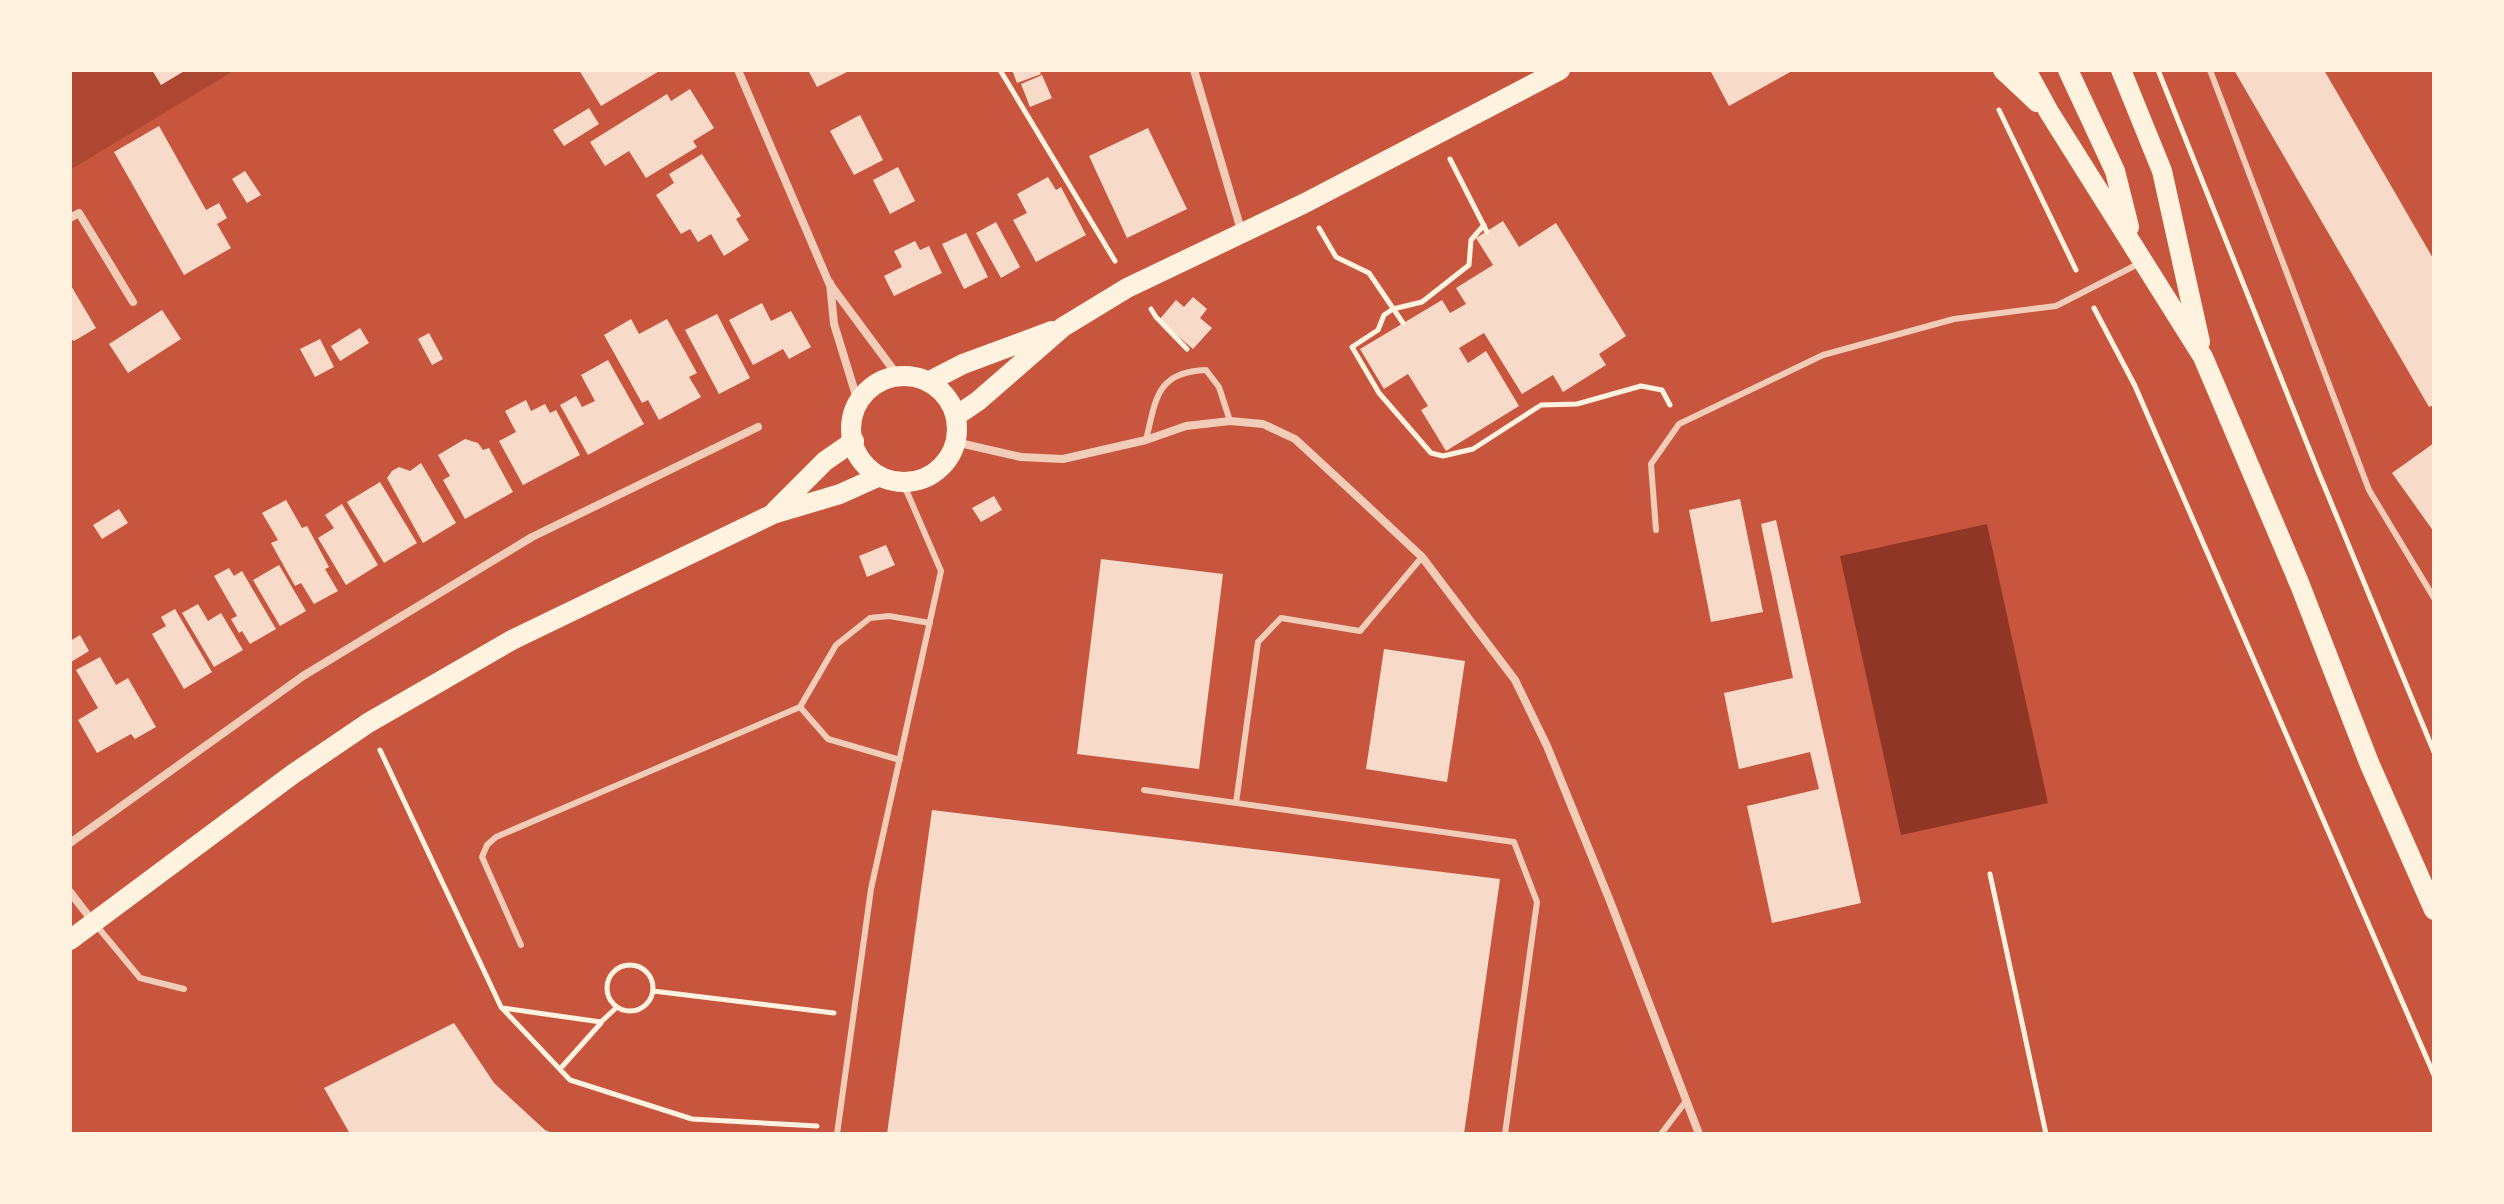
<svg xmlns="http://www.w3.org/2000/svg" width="2504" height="1204" font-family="Jost,sans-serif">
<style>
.green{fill:#ae4732}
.water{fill:#8f3625}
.building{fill:#f7dbc8}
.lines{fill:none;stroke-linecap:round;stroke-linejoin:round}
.path{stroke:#fff3e0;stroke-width:5}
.service{stroke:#f1ccb7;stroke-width:6}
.minor{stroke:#f1ccb7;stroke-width:8}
.primary{stroke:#fff3e0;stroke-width:20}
</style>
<rect width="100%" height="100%" fill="#c8553d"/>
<path class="green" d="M70,70H235L70,170Z"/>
<path class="water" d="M1987,524L2048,803L1901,835L1840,556Z"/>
<path class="building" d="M152,70H186L161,85Z
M579,70H661L601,106Z
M808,70H851L817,87Z
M1012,70H1039L1041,74L1017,83Z
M1710,70H1794L1729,106Z
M2234,70H2324L2434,260V405L2429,407Z
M1042,75L1052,98L1030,107L1021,84Z
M690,89L714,128L693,141L697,147L646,178L629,151L605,166L590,142L667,94L671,101Z
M589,108L599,124L564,146L553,130Z
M860,115L883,160L854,175L830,131Z
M159,126L206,210L219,203L227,218L217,224L231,248L184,275L114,152Z
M1148,128L1187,209L1127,238L1089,156Z
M702,154L741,216L736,219L749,240L724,256L711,234L698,242L690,229L681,234L656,195L674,183L669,174Z
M898,167L915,201L890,214L873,180Z
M245,171L261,195L247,203L232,179Z
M1048,177L1056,190L1061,187L1086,235L1036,262L1013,220L1027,213L1017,194Z
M1503,221L1519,247L1556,223L1626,336L1599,354L1606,365L1563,392L1553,375L1522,394L1484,333L1459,348L1468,363L1486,351L1519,406L1446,451L1421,410L1428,406L1408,374L1384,389L1360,349L1442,300L1450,313L1466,304L1456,288L1493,265L1476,238Z
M996,222L1020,267L1001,278L976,233Z
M966,233L988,277L964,289L942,244Z
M915,241L920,250L929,246L942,273L894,296L884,276L902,267L894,251Z
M70,284L96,328L74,341L70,338Z
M1193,297L1207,309L1200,318L1212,328L1193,349L1159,320L1176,300L1184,307Z
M762,303L771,321L791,311L811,347L789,359L783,349L753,365L729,320Z
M162,310L181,339L128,373L109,344Z
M717,314L750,378L719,394L685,330Z
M631,319L639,334L667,319L697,373L689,377L701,397L659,420L648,400L642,403L604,335Z
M360,328L369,343L340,361L331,346Z
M429,333L443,359L432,365L418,339Z
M320,339L334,367L315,377L300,349Z
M608,360L644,424L588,455L560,405L576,396L582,407L595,401L581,375Z
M526,400L531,411L545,404L550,413L556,410L580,455L523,485L499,441L516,432L505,411Z
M465,439L478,443L483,450L489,448L513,492L465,519L443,480L450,476L438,455Z
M2434,443V532L2392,473Z
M421,463L456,523L423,543L387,478L392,471L399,467L410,471Z
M380,482L417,543L384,563L347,502Z
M994,496L1002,510L981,522L972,508Z
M1740,499L1763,612L1711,622L1689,510Z
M286,500L302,528L307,526L329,567L325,569L338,591L314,604L301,583L295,586L271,543L278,540L262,513Z
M342,504L378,565L346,585L318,538L334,528L325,515Z
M119,509L128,523L102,539L93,525Z
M1776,520L1861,903L1772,923L1747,806L1819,789L1810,752L1739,769L1724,693L1793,678L1761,524Z
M886,545L895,565L867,577L859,556Z
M1101,559L1223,574L1199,769L1077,754Z
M279,565L306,611L280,626L253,580Z
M229,568L234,576L242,571L276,629L250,644L242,631L239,633L231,619L237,616L214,576Z
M198,604L208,621L221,613L243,650L214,667L182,613Z
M175,609L212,672L184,689L152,634L166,626L161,617Z
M80,635L89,651L71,662L70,641Z
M1384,649L1465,661L1447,782L1366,769Z
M100,657L116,685L128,678L156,727L135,739L131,734L97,753L78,720L98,708L76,670Z
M932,810L1500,879L1464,1134H887Z
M454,1023L494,1083L545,1130L554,1134H350L324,1088Z"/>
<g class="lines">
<path class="path" d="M1000,70L1115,261
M2158,70L2318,471L2434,752
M1999,110L2076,270
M1450,159L1487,232
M1484,225L1471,240L1469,265L1422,302L1393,309L1384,315L1378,330L1352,347L1379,393L1431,453L1443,456L1473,449L1541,405L1577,404L1641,386L1662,390L1670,405
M1319,228L1336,257L1369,273L1403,323
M2094,308L2135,386L2434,1075
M1151,309L1156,317L1187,349
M380,750L501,1007L570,1080L692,1119L817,1126
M1990,874L2046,1134
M607 988a23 23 0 1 1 46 0a23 23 0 1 1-46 0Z
M653,991L834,1013
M502,1008L601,1022L617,1007
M560,1069L601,1023"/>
<path class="service" d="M2210,70L2369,490L2434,598
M1146,440C1156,399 1156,372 1206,370L1219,387L1230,421
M1656,530L1651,464L1679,424L1823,355L1954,319L2056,306L2140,263
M800,707L828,739L900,760
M1144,790L1514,842L1537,902L1505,1134
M1236,803L1258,642L1281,618L1360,631L1422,557
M96,925L140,978L184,989
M521,945L482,857L487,845L496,837L800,707L836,645L870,618L889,616L930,623
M837,1134L871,889L941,571L907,492L897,482
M1661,1134L1686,1101"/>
<path class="minor" d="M738,70L829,283L898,376
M1194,70L1241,230
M70,218L79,213L133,302
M830,283L834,324L858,402
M955,442L1021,457L1063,459L1146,440L1186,426L1230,421L1263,424L1295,439L1359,498L1422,557L1515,680L1547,746L1610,901L1699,1134
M70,843L303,676L532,537L758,427
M70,892L94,923"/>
<path class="primary" d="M2003,70L2037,102
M2026,70L2049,112L2203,357L2300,585L2370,765L2434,910
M2068,70L2115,171L2129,227
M2121,70L2162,171L2200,342
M851 429a53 53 0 1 1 106 0a53 53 0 1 1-106 0Z
M928,382L963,364L1052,331
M956,416L978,401L1063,327L1127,288L1305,203L1560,70
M775,511L825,461L854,441
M70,940L293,774L368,723L512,640L773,514L840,494L880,476"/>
</g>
<rect width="2504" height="1204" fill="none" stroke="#fff3e0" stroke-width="144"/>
</svg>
